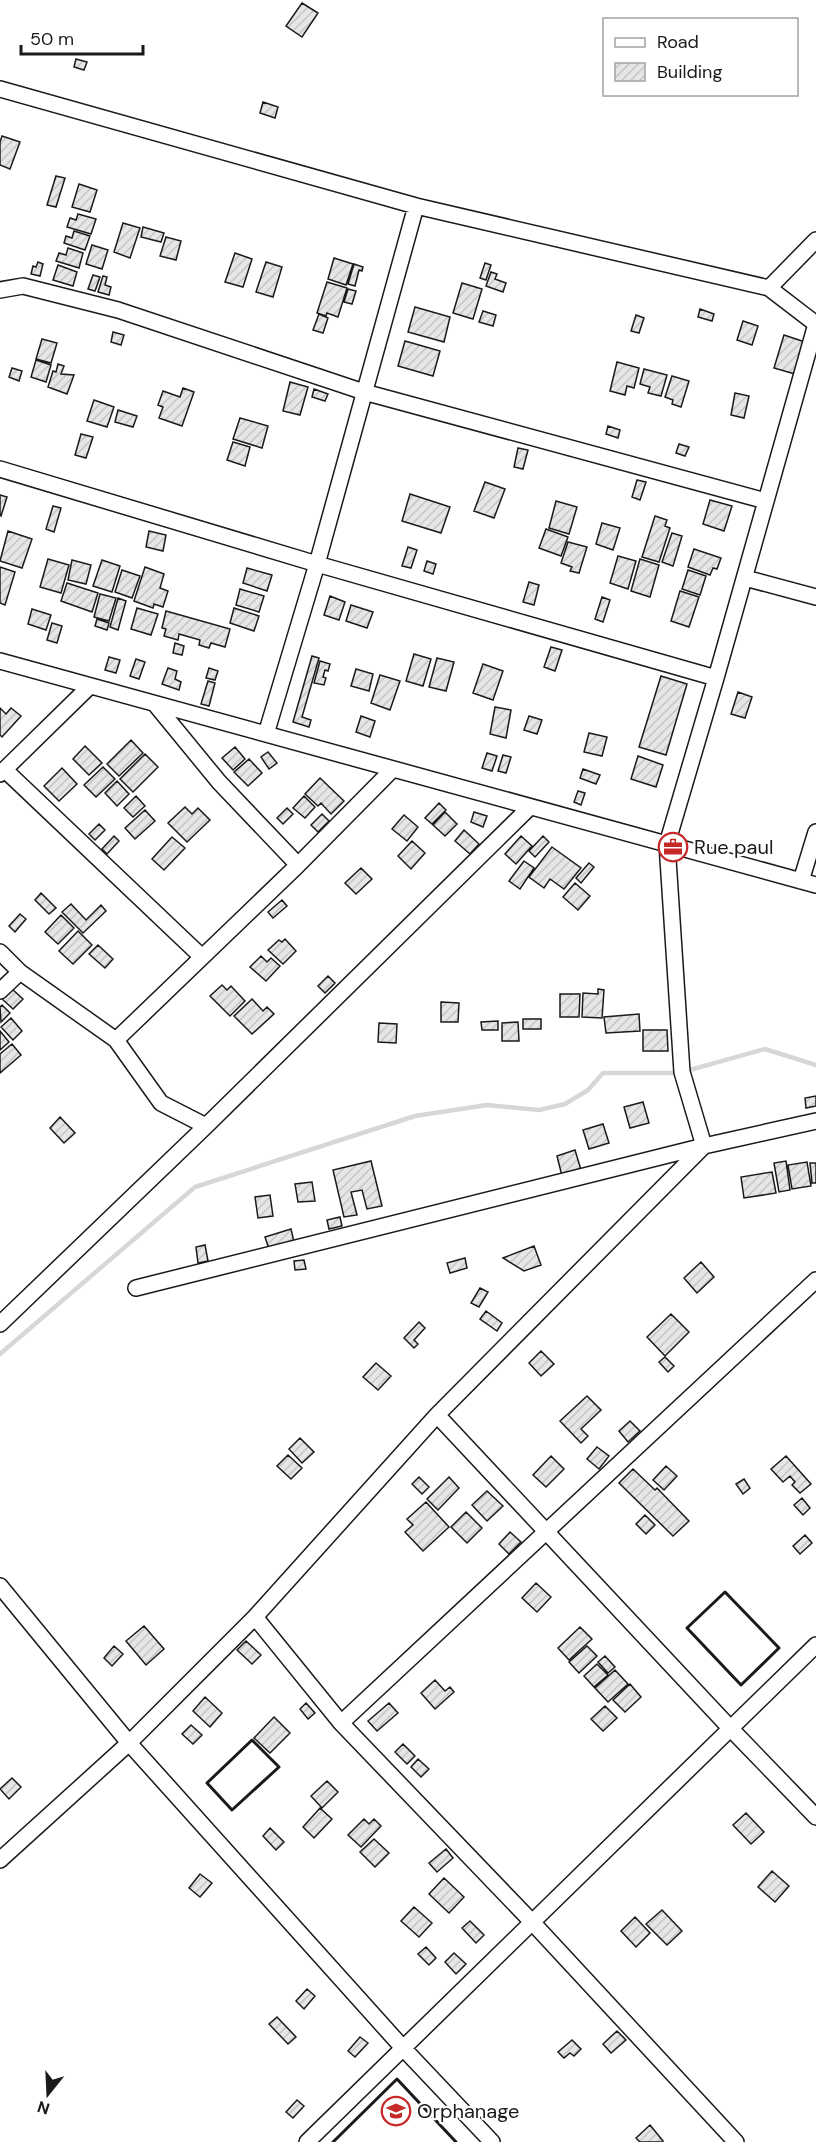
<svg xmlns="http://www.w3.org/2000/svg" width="816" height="2142" font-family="'DM Sans',sans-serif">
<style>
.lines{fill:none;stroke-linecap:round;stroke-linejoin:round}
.stream{stroke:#d7d7d7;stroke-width:4.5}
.building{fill:url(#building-hatch);stroke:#1a1a1a;stroke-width:1.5}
.minor-casing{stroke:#1a1a1a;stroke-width:18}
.minor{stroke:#fff;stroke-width:15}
.wall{stroke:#1a1a1a;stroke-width:3}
.labels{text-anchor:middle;stroke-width:4.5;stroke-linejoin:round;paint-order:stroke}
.poi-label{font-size:20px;fill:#1a1a1a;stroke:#fff;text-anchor:start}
</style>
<defs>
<pattern id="building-hatch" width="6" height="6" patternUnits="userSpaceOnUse" patternTransform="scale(1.5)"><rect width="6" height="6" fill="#e6e6e6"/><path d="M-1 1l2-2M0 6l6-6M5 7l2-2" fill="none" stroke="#c5c5c5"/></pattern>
</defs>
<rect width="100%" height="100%" fill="#fff"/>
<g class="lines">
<path class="stream" d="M686,1071L765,1049L816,1065
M0,1354L195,1187L415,1116L487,1105L539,1110L565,1104L588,1090L603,1073H678"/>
</g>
<path class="building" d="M302,3L318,13L302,37L286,26Z
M76,59L87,62L84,70L74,67Z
M263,102L278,107L275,118L260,113Z
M2,136L20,142L10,169L0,165V142Z
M56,176L65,178L56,207L47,205Z
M79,184L97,190L90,212L72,207Z
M78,214L96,219L91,234L67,227L70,218L76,220Z
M123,223L140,228L130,258L114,252Z
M143,227L164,233L161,242L141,237Z
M74,231L90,236L85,250L64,243L66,236L72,238Z
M166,237L181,241L176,260L160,256Z
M92,245L108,250L102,269L86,264Z
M68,248L83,253L79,268L56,261L59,253L66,255Z
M235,253L252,259L243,287L225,282Z
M334,258L353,264L346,285L328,279Z
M38,262L43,264L40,276L31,274L33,266L36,267Z
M266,262L282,267L273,297L256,292Z
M485,263L491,265L486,280L480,278Z
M354,264L363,267L362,271L359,270L355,286L348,284Z
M58,265L77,272L73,286L53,280Z
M491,272L497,274L495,279L506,283L503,292L486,286Z
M93,275L100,277L95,291L88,289Z
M103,276L107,277L105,285L111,287L109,295L98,292Z
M327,282L347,288L338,317L327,313L326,316L317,313Z
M462,283L482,289L473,319L453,313Z
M348,289L356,291L352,304L344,302Z
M415,307L450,317L444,342L408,332Z
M700,309L714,314L712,321L698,317Z
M483,311L496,315L493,326L479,322Z
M319,314L328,318L323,333L313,330Z
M636,315L644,318L639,333L631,331Z
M743,321L758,326L752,345L737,340Z
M113,332L124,335L121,345L111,342Z
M784,335L805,342L795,374L774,368Z
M42,339L57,343L51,363L36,359Z
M405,341L440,351L433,376L398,366Z
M36,360L51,365L46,382L31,377Z
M617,362L639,368L634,388L627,386L625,395L610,391Z
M58,364L64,366L61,374L74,375L67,394L48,387L53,371L56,372Z
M12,368L22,371L19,381L9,377Z
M644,369L667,375L661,396L648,393L650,387L640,384Z
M672,376L689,381L681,407L672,404L673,400L665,397Z
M290,382L308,387L300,415L283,411Z
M183,388L194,392L182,426L159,418L163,407L158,405L163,391L180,397Z
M314,389L328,394L325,401L312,397Z
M735,393L749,396L744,418L731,415Z
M94,400L114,407L107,427L87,421Z
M118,410L137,416L133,427L115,422Z
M240,418L268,426L262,448L233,439Z
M608,426L620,430L618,438L606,434Z
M81,434L93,437L86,458L75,455Z
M233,442L250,447L245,466L227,460Z
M679,444L689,447L685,456L676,453Z
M518,448L528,450L523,469L514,467Z
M637,480L646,482L640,500L632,497Z
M485,482L505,489L494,518L474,511Z
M410,494L450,507L441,533L402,521Z
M0,495L7,497L1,516L0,515Z
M710,500L732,506L724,531L703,524Z
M556,501L577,507L569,534L549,528Z
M53,506L61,508L54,532L46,529Z
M655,516L667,520L665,526L670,528L659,562L642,557Z
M602,523L620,528L613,550L596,544Z
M546,529L568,537L561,556L539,548Z
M8,531L32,539L22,568L0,561Z
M149,531L166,535L163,551L146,547Z
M672,533L682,536L673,566L662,562Z
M568,542L587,547L579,573L570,571L572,567L561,563Z
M408,547L417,550L411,568L402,566Z
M694,549L721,558L717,569L713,568L710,575L688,567Z
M618,556L636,561L628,589L610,583Z
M48,559L69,565L61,593L40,587Z
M640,559L659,565L650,597L631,591Z
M72,560L91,565L86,584L68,580Z
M102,560L120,566L112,592L93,586Z
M427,561L436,564L433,574L424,571Z
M0,567L15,572L5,605L0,603Z
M145,567L164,574L160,588L168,591L163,607L154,604L153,608L134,601Z
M247,568L272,575L267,591L243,583Z
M122,570L140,576L132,598L115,592Z
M688,570L706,576L700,595L682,589Z
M529,582L539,585L534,605L523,602Z
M67,583L98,593L92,612L61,601Z
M240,589L264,596L259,612L236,605Z
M680,591L699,597L689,627L671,621Z
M100,594L116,598L109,621L94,617Z
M330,596L345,602L339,620L324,615Z
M602,597L610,600L603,622L595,619Z
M118,598L126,601L118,630L110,627Z
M351,605L373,612L367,628L346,621Z
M137,608L158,614L151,635L131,629Z
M234,608L259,616L254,631L230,623Z
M32,609L51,615L46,630L28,624Z
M166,611L230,629L225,647L211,643L209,648L199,645L200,640L179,634L178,640L164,636L166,629L162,628Z
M97,619L109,623L107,630L95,626Z
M52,623L62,626L57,643L47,640Z
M175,643L184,646L182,655L173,653Z
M551,647L562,650L555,671L544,667Z
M414,654L431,659L423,686L406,681Z
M312,656L319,658L302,717L311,720L309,727L293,722Z
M109,657L120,660L116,673L105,670Z
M437,658L454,662L446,691L429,687Z
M136,659L145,662L139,679L130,676Z
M320,661L330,664L328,671L325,670L323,677L326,678L324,685L314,683Z
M483,664L503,671L493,700L473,693Z
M168,668L177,671L175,679L181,682L179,690L162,684Z
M209,668L218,671L215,680L206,678Z
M356,669L373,674L369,691L351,686Z
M380,675L400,681L390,710L371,703Z
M661,676L687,684L666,755L639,747Z
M208,681L215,683L209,706L201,704Z
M738,692L752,697L745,718L731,714Z
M495,707L511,710L506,738L490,734Z
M0,708L6,714L11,708L21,716L2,737L0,735Z
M361,716L375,721L370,737L356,732Z
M529,716L542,720L537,734L524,730Z
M589,733L607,737L602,756L584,752Z
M131,740L143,753L119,776L107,764Z
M85,746L102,763L89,775L73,759Z
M235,747L245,759L233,770L222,758Z
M268,752L277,763L269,769L261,757Z
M487,753L497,756L492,771L482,768Z
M145,754L158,767L133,792L120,779Z
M503,755L511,757L506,773L498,771Z
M638,756L663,765L656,787L631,779Z
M249,759L262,773L248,786L234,772Z
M103,767L115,779L96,797L84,785Z
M62,768L77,784L59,801L44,786Z
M583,769L600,775L596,784L580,778Z
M320,778L344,801L331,814L321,803L318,806L305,794Z
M117,781L129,794L117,806L105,793Z
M578,791L585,793L581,805L574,802Z
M136,796L145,806L133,817L124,808Z
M304,796L315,807L305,818L293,808Z
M439,803L446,810L432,824L425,818Z
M185,807L192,814L198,808L210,820L187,842L168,823Z
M287,808L293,814L283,824L277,818Z
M145,810L155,821L135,839L125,828Z
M445,812L457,824L445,836L433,825Z
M474,812L487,816L483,827L471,822Z
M322,814L329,821L318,832L311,825Z
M404,815L418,827L407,841L392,829Z
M99,824L105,830L95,840L89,834Z
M464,830L479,844L470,854L455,841Z
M114,836L119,841L107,854L102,849Z
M521,836L532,846L516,864L505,854Z
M543,836L549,842L535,857L529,851Z
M172,837L185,848L164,870L152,859Z
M412,841L425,853L411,869L398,856Z
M552,847L581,868L564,889L550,879L544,888L529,877Z
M524,861L534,868L520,889L509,881Z
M589,863L594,867L581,883L576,878Z
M361,868L372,879L356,894L345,883Z
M575,883L590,896L578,910L563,897Z
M41,893L56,908L49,914L35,900Z
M282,900L287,906L273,918L268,912Z
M71,904L86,920L101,905L106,911L83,933L62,912Z
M20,914L26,919L15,932L9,926Z
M61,915L74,928L58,944L45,932Z
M78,931L92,945L73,964L59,951Z
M285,939L296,951L283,964L268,950L279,940L282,942Z
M98,945L113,959L105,968L89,954Z
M261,956L267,962L271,958L280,966L266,981L250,967Z
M328,976L335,983L325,993L318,986Z
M222,985L227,990L231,986L245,1001L230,1016L210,996Z
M11,988L23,999L13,1009L1,998Z
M598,989L604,990L602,1018L582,1017L583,993L598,994Z
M560,994H580L579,1017H560Z
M252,999L263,1011L267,1007L274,1014L252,1034L234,1016Z
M441,1002L459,1003L458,1022H441Z
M2,1005L10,1013L1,1022L0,1007Z
M639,1014L640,1031L606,1033L604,1017Z
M11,1018L22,1031L13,1040L1,1027Z
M523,1019H541V1029H523Z
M498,1021V1030H482L481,1022Z
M518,1022L519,1041H502V1023Z
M379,1023L397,1024L396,1043L378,1042Z
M643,1030H667L668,1051H643Z
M0,1031L9,1042L0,1050Z
M12,1044L21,1055L0,1073V1054Z
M816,1096V1106L806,1108L805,1098Z
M643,1102L649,1123L630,1128L624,1107Z
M60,1117L75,1133L64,1143L50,1128Z
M603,1124L609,1143L589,1149L583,1130Z
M575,1150L581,1170L562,1176L557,1156Z
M371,1161L382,1206L367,1209L362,1190L351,1192L357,1215L344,1217L333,1170Z
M786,1161L790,1190L779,1192L774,1163Z
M807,1162L811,1186L792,1189L788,1165Z
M810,1163H816V1183H812Z
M772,1172L776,1193L744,1198L741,1177Z
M312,1182L315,1201L298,1202L295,1184Z
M270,1195L273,1216L258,1218L255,1197Z
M340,1217L342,1226L329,1229L327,1220Z
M291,1229L294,1242L269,1249L265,1237Z
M205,1245L208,1261L198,1263L196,1247Z
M534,1246L541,1265L524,1271L503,1258Z
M465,1258L467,1268L450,1273L447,1263Z
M304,1260L306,1269L295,1270L294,1261Z
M701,1262L714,1277L697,1293L684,1278Z
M480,1288L488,1292L479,1307L471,1303Z
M486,1311L502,1323L497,1331L480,1319Z
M671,1314L689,1332L665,1356L647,1337Z
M419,1322L425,1328L414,1340L418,1344L414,1348L404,1338Z
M541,1351L554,1364L541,1376L529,1363Z
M665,1357L674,1366L668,1372L659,1362Z
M376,1363L391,1376L378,1390L363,1377Z
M587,1396L601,1410L581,1429L588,1436L581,1443L560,1421Z
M630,1421L640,1431L628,1442L619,1431Z
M300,1438L314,1452L302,1463L289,1449Z
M597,1447L609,1456L599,1469L587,1459Z
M288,1455L302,1468L291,1479L277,1466Z
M551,1456L564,1469L546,1487L533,1475Z
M786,1456L811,1484L800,1493L792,1485L795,1482L790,1476L783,1482L771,1469Z
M666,1466L677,1476L664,1490L653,1480Z
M633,1469L655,1490L657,1488L689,1521L673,1536L619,1483Z
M419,1477L429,1487L422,1494L412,1484Z
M449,1477L459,1488L438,1510L427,1499Z
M744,1479L750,1488L743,1494L736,1484Z
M487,1491L503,1506L487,1521L472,1505Z
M802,1498L810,1508L803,1515L794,1505Z
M426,1502L449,1527L423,1551L405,1532L413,1525L407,1519Z
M466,1512L482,1528L467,1543L451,1527Z
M645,1515L655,1525L646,1534L636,1524Z
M510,1532L521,1542L509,1554L499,1544Z
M805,1535L812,1543L800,1554L793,1546Z
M536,1583L551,1597L537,1612L522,1598Z
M144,1626L164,1649L146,1665L126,1641Z
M580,1627L592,1639L569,1660L558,1648Z
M246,1641L261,1655L252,1664L237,1650Z
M114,1646L123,1654L112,1666L104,1658Z
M587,1646L597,1656L579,1673L569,1662Z
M605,1656L615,1667L608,1673L598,1662Z
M597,1664L608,1675L594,1687L584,1676Z
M615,1670L628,1684L608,1702L595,1688Z
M435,1680L445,1691L450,1687L454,1692L435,1709L421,1693Z
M630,1684L641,1697L625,1712L613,1700Z
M205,1697L222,1713L210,1727L193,1711Z
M306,1703L315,1713L308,1719L300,1709Z
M389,1703L398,1713L377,1731L368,1721Z
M605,1706L617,1718L603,1731L591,1719Z
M274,1717L290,1733L270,1753L254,1738Z
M191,1725L202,1735L193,1744L182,1734Z
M403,1744L415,1756L407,1764L395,1752Z
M418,1759L429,1769L421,1777L411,1767Z
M12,1778L21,1787L9,1799L0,1789Z
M327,1781L338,1792L322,1808L311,1796Z
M320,1808L332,1819L314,1838L303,1827Z
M746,1813L764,1832L751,1844L733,1825Z
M364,1819L369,1824L374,1819L381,1826L361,1847L348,1835Z
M270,1828L284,1842L276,1850L263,1836Z
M374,1839L389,1853L375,1867L360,1852Z
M446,1849L453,1858L437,1872L429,1863Z
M772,1871L789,1886L775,1902L758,1887Z
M200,1874L212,1883L200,1897L189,1888Z
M444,1878L464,1897L449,1913L429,1894Z
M414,1907L432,1923L419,1937L401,1921Z
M662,1910L682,1931L667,1945L646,1924Z
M635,1917L650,1933L636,1947L621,1931Z
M470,1921L484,1935L476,1943L462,1928Z
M426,1947L436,1958L429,1965L418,1954Z
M454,1953L466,1964L456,1974L445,1962Z
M307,1989L315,1996L304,2009L296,2001Z
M277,2017L296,2037L288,2044L269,2024Z
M617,2031L626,2040L611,2053L603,2044Z
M360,2037L368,2043L355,2057L348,2051Z
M572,2040L581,2049L574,2056L570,2053L564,2058L558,2052Z
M297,2100L304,2106L293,2118L286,2112Z
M650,2125L663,2141L662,2142H640L636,2138Z"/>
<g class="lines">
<g class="minor-casing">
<path id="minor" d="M0,89L416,206L769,288L816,324
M769,288L816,240
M0,290L23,286L118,310L364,392L766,501
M0,469L317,564L716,678
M745,578L816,597
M0,661L816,885
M155,704L219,782L298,865
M266,734L317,564L416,206
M5,770L202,957
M0,774L90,686
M801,881L816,832
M0,952L20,972L116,1040L161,1103L206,1126
M0,991L20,972
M116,1040L298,865L393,769
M136,1288L704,1146L816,1121
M0,1324L206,1126L530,807
M437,1415L731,1729L816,1817
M0,1586L129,1743L403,2048L492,2142
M255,1617L341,1723L532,1922L736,2142
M341,1723L816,1280
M0,1860L129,1743L255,1617L437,1415L704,1146L682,1072L667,844L716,678L816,324
M307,2142L816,1645"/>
</g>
<use href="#minor" class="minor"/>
<path class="wall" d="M725,1592L779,1648L741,1685L687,1628Z
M252,1740L279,1767L232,1810L207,1783Z
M333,2142L397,2079L456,2142"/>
</g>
<defs>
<g id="office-ring" transform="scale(1.5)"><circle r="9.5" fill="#fff" stroke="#c62828" stroke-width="1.5"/><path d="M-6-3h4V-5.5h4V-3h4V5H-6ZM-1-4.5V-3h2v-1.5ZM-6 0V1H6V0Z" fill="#c62828"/></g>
<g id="school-ring" transform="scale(1.5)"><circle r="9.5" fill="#fff" stroke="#c62828" stroke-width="1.5"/><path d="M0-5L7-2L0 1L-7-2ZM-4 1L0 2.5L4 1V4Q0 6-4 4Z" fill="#c62828"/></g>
</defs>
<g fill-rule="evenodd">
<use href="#office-ring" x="673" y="847"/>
<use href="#school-ring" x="396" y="2111"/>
</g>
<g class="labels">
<g class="poi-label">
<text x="694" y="854">Rue paul</text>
<text x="417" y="2118">Orphanage</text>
</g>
</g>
<rect x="603" y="18" width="195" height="78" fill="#ffffff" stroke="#a3a3a3" stroke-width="1.5"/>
<rect x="615" y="38" width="30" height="9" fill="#ffffff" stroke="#a3a3a3" stroke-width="1.5"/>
<text x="657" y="48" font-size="18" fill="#1a1a1a">Road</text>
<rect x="615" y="63" width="30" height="18" fill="url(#building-hatch)" stroke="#a3a3a3" stroke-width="1.5"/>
<text x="657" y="78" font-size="18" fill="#1a1a1a">Building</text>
<g transform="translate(48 2094) rotate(198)" stroke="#ffffff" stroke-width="4.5" paint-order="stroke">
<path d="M0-4.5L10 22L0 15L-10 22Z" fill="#1a1a1a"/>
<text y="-9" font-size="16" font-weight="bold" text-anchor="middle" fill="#1a1a1a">N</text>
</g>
<path d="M21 45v9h122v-9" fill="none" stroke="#1a1a1a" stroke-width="3"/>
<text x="30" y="45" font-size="18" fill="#1a1a1a" stroke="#ffffff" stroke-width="4.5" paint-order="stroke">50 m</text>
</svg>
